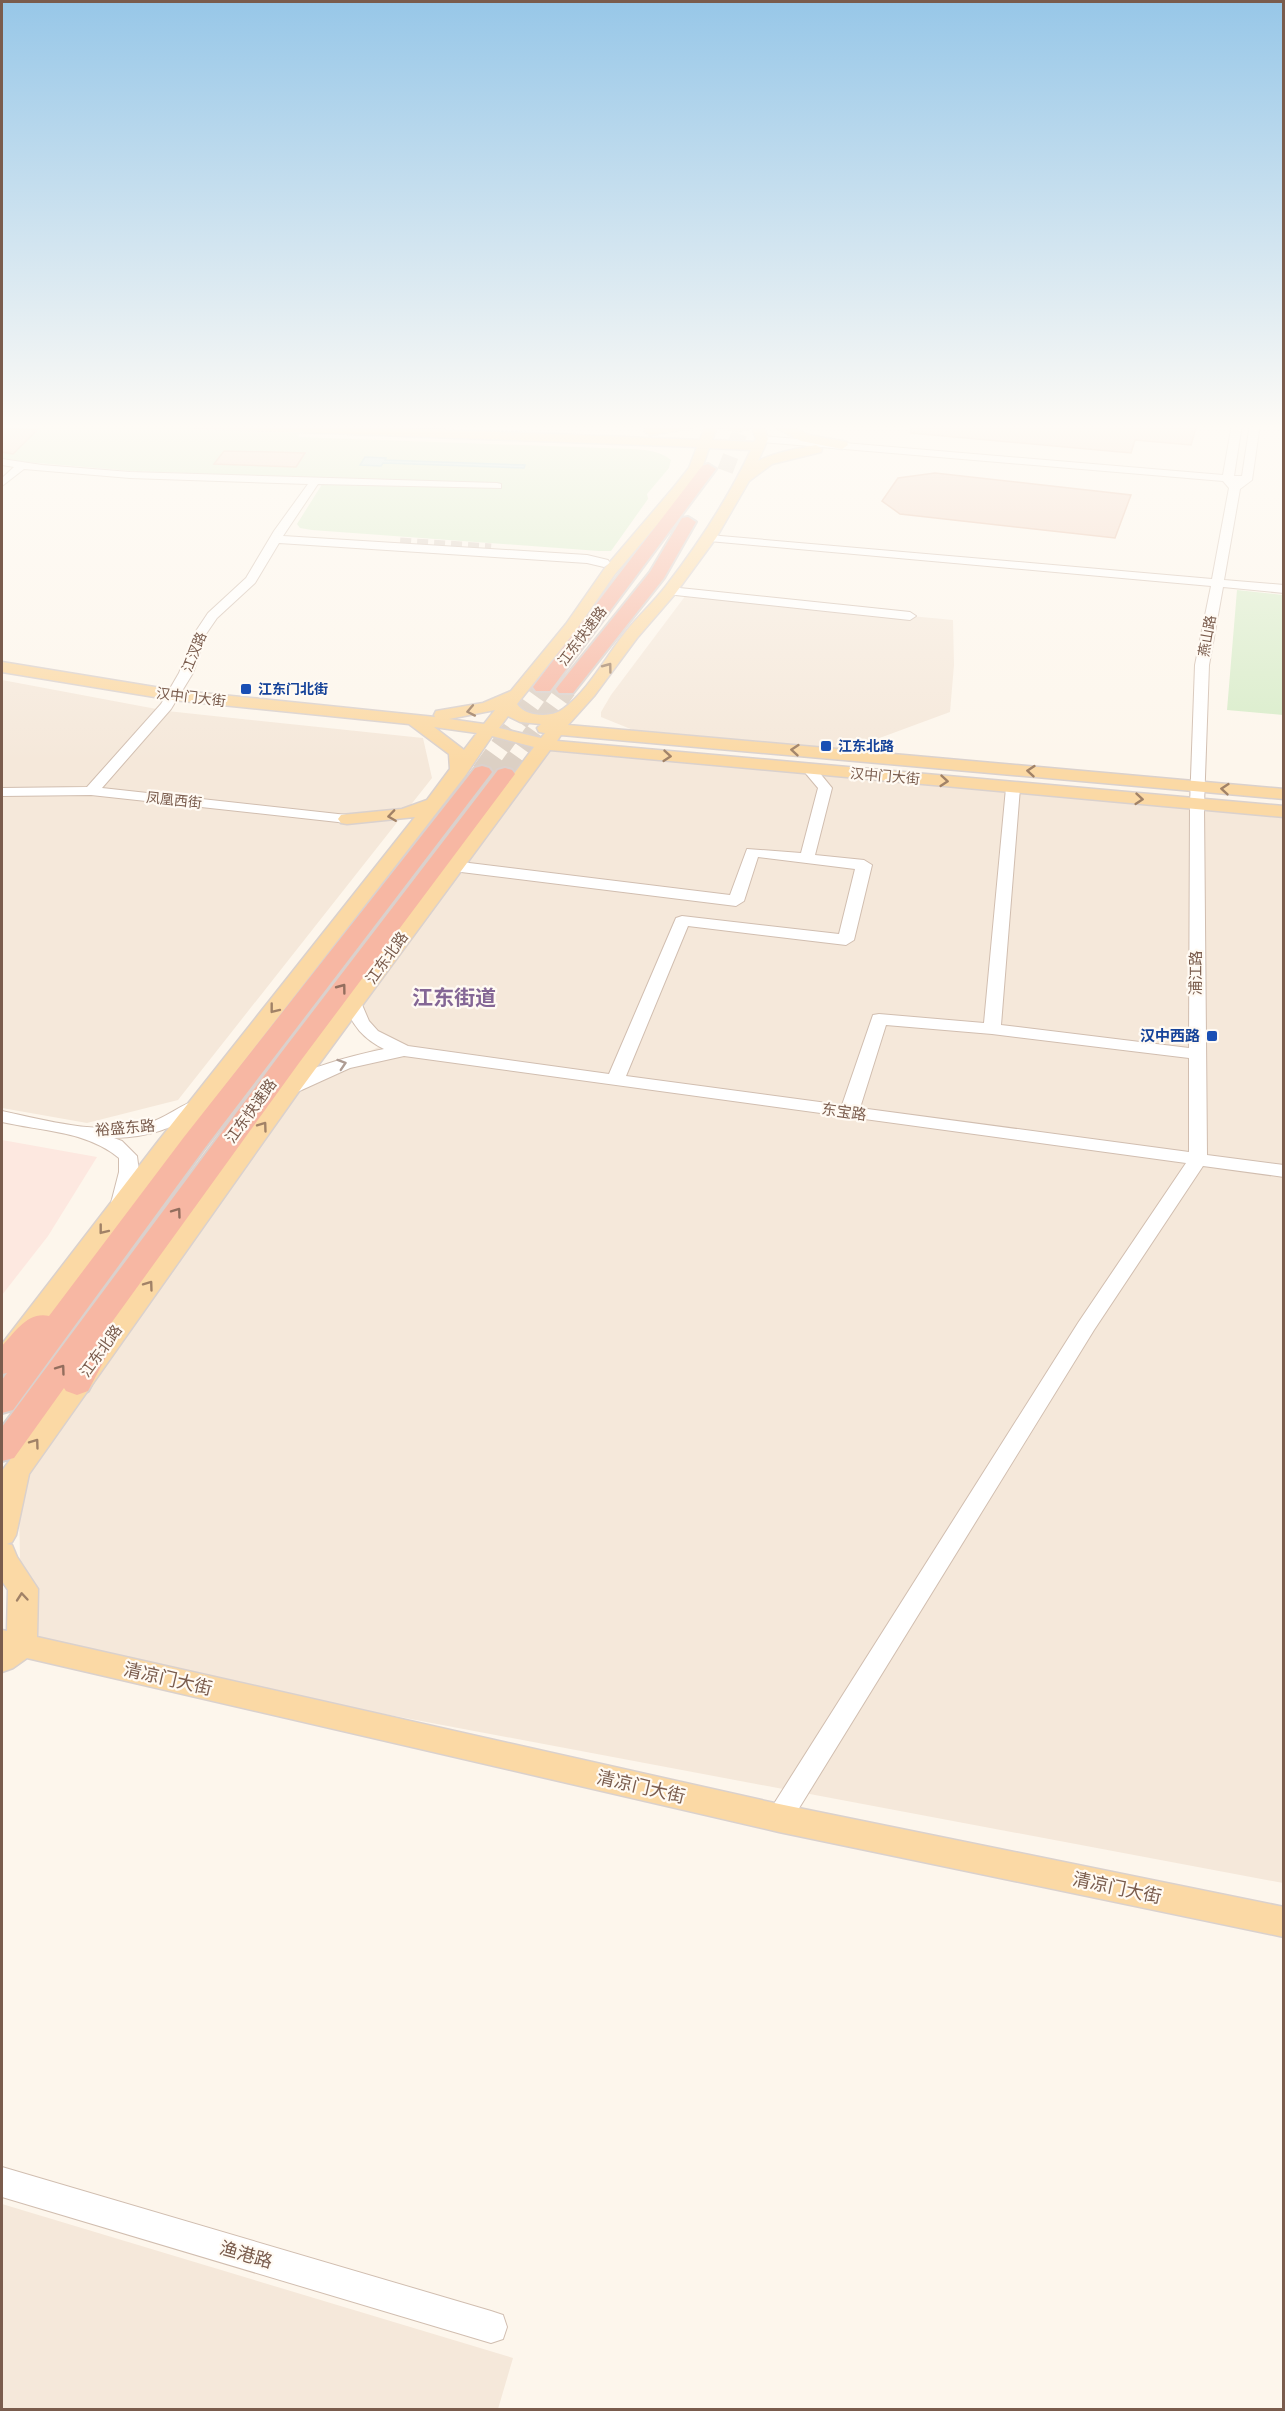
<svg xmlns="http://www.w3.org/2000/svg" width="1285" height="2411" font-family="'Work Sans','Noto Sans SC',sans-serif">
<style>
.residential{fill:#f5e8da}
.commercial{fill:#fde8e0}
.green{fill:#d8ecc9}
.water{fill:#bfe3e8;stroke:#a5d3da;stroke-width:1.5}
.building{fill:#f3d5c3;stroke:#e6bba3;stroke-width:1.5}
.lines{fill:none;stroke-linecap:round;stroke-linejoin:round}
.minor-tunnel{stroke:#dcd0c4;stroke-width:11;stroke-dasharray:11 6;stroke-linecap:butt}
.highway-tunnel-far1{stroke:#dcd0c4;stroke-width:16;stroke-dasharray:16 8;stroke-linecap:butt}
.highway-tunnel{stroke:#dcd0c4;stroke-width:21;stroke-dasharray:21 10;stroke-linecap:butt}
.minor-casing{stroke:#d1beb0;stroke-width:2}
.major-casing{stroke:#dad1cd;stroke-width:3}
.highway-casing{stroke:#dad1cd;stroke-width:4}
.minor{fill:#fff;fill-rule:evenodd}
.major{fill:#fbd9a5;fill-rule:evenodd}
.highway{fill:#f7b7a3;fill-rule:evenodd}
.oneway{stroke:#a18267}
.oneway2{stroke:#936e5e}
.oneway3{stroke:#af9d94}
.transit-dot{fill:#1a4fb4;stroke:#fffaf3;stroke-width:2}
.labels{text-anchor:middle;stroke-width:4.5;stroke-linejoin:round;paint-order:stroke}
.far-street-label{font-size:14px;fill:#7a5c4d;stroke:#fffaf3}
.far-transit-label{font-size:14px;font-weight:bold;fill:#164399;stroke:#fffaf3;text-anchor:start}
.street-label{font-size:15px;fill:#7a5c4d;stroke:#fffaf3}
.transit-label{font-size:15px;font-weight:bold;fill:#164399;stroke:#fffaf3;text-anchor:end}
.near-street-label{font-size:18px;fill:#7a5c4d;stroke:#fffaf3}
.district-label{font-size:21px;font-weight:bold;fill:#846695;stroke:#fffaf3}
</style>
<rect width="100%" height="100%" fill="#fdf6ec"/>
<path class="residential" d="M686,595L953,620L954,665L950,712L847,750L638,732L601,717V712L611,695Z
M2,680L167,711L423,738L432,778L178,1100L87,1123L2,1108Z
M546,745L1283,812V1883L22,1646L18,1467L289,1089L385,1044L354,1004Z
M2,2204L513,2358L498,2409H2Z"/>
<path class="commercial" d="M2,1140L97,1157L48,1236L2,1295Z"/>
<path class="green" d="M2,424H80L300,432L298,437L631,449C645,450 659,450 671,460L669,468L647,494L648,499L611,551H599L312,530L300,528L297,524L326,478L132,471L2,460Z
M1237,590L1283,595V715L1227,710Z"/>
<path class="water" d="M365,457L386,458L385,460L525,465L524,468L383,463L381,466L360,465Z"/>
<path class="building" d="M911,424H1197L1191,445L1135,440L1131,453L911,433Z
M2,429L37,430L13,454L2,452Z
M224,451L273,452L305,453L296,467L214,464Z
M935,473L1131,495L1115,538L900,514L882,501L898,478Z"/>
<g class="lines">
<path class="minor-tunnel" d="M400,543L491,549"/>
<path class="highway-tunnel-far1" d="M725,471L743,424"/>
<path class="highway-tunnel" d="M482,772L543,687
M505,774L566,689"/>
<g class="minor-casing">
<path id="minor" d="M1232,424H1242L1234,476H1242L1250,424H1260L1252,480L1240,489L1224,580L1284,585V593L1223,587L1209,665L1204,805L1207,1155L1284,1165V1177L1203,1166L1094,1330L788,1826L779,1829L770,1826L766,1818L770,1810L1078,1323L1186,1163L404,1056L350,1068L295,1093H283L280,1089C294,1069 360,1054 384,1049C364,1039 352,1026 345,1004L348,1000H360L369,1021L378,1031L408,1046L609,1074L676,918L682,916L839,934L855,869L758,857L744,901L736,906L453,871L445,866L453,861L730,895L747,849L801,853L818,788L802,769L809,765L814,766L832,788L815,855L864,860L872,865L854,940L846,945L688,926L626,1076L842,1105L873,1015L879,1014L984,1023L1006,788L1013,784L1020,788L1001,1025L1189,1048L1190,805L1195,665L1211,586L709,541L703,538L709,535L1212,579L1229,488L1223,481L762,442L757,439L762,436L1223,475ZM886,1025L992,1034L1189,1058V1152L860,1108Z
M2,459L42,465L130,472L497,483L501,484V488L318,484L283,536L587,555L608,560L610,563L604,567L587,563L279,543L255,583L217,618L206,634L193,673L171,709L102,788L347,815L352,816L354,819L352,822L347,823L91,795L2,796V788L87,787L161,704L179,673L194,634L208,613L246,578L274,531L308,484L130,478L24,469L2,486V478L14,467L2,465Z
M670,587L910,612L916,616L910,620L666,594L664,591Z
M198,1100L204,1101L207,1105L204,1109C174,1128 151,1137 114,1138L122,1141L137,1156L139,1172L130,1207L127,1211H113L110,1207L119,1172V1158C87,1131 41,1131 2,1122V1111C48,1121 101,1136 148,1123C167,1118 180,1104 198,1100Z
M2,2167L491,2311L503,2315L507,2327L503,2339L491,2343L2,2197Z"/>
</g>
<g class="major-casing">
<path id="major" d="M190,424H301L700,440L706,424H763L768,439L758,461C776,452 797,449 816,445L822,449L821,452L772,464L749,481L716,538L675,594L637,638L594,696L568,725L1284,789V799L561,735L557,741L1284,806V817L550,750L297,1094L29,1474L16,1535L12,1542L7,1544L12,1545L17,1557L38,1589L37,1637L779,1804L1284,1907V1937L779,1832L27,1658L13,1668L2,1672V1630L7,1631L8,1590L2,1581V1471L281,1084L534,747L492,736L465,776L172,1154L11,1368L2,1371V1344L156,1144L415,817L347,824L341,823L338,819L341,815L402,809L427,800L450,769L449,754L409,724L173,700L2,672V662L173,690L435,717L434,715L436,711L483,703L511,691L566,624L605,568L674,487L689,468L697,447L196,428ZM717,427L739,431L752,428L756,439L754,442L712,440ZM709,448L751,450C728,499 699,543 666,586C653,603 637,617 624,634C605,658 588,691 563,709C552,718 525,717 517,704L576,630L615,574L684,493L702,468ZM495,710L484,724L449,719ZM508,716L520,722L541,724L537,728L539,732L545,733L541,738L499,728ZM434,727L477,733L464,750Z
M667,424H698L692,428L650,435L644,431L646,428Z
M769,424H786L809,435L847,442L848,445L842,449L801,441Z"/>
</g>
<g class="highway-casing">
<path id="highway" d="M708,464L716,469L550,691H536L533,687L536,683L702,466Z
M688,517L696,522L664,578L573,693H559L556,689L559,685L650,572L682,518Z
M482,766L489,768L492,772L489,776L204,1149L13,1410L2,1413V1380L7,1373L2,1374V1346C15,1332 28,1311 49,1316L184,1137L475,768Z
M505,768L512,770L515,774L512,778L299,1063L107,1329L112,1331L116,1338L88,1391L77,1395L66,1391L64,1388L14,1458L2,1461V1427L281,1053L498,770Z"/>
</g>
<use href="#minor" class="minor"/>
<use href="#major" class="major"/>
<use href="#highway" class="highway"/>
</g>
<defs><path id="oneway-chevron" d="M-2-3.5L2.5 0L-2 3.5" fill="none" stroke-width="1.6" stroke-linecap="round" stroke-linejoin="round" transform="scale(1.5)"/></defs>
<g class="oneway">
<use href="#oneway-chevron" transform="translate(608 667) rotate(-53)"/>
<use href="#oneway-chevron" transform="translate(471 711) rotate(169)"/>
<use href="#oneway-chevron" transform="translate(795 750) rotate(-175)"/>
<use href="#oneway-chevron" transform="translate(667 756) rotate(5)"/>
<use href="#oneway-chevron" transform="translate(1031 771) rotate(-175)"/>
<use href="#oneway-chevron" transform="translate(944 781) rotate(5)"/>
<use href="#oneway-chevron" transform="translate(1225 789) rotate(-175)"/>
<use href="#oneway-chevron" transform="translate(1139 799) rotate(5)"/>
<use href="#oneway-chevron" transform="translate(392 816) rotate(172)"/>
<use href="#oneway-chevron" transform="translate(274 1009) rotate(128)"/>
<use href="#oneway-chevron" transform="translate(263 1126) rotate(-54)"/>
<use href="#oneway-chevron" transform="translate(103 1230) rotate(128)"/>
<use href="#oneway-chevron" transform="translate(149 1285) rotate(-54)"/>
<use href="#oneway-chevron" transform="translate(35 1443) rotate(-54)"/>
<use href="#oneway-chevron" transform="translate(22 1597) rotate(-95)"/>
</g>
<g class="oneway2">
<use href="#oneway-chevron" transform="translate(342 988) rotate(-53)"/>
<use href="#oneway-chevron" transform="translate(177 1212) rotate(-54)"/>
<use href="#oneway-chevron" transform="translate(61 1369) rotate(-54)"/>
</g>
<use class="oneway3" href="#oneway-chevron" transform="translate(342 1064) rotate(-18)"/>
<linearGradient id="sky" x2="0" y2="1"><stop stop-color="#97c7e8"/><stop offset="0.56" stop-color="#fefbf6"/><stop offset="1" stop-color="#fefbf6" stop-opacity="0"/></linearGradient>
<rect width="1285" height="762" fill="url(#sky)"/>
<g class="transit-dot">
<rect x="240" y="683" width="12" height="12" rx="3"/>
<rect x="820" y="740" width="12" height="12" rx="3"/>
<rect x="1206" y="1030" width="12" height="12" rx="3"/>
</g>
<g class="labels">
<g class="far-street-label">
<text transform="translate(582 636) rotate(-53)" y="5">江东快速路</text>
<text transform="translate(1207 636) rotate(-80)" y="5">燕山路</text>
<text transform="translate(194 652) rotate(-68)" y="5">江汊路</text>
<text transform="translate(191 697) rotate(7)" y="5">汉中门大街</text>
<text transform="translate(885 776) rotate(5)" y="5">汉中门大街</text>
<text transform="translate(174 800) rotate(6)" y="5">凤凰西街</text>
</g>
<g class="far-transit-label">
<text x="258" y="694">江东门北街</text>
<text x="838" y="751">江东北路</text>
</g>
<g class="street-label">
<text transform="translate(387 958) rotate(-54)" y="5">江东北路</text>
<text transform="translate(1196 973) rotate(-90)" y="5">浦江路</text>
<text transform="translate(251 1111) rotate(-54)" y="5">江东快速路</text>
<text transform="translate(844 1112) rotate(8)" y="5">东宝路</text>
<text transform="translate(125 1128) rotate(-5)" y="5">裕盛东路</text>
<text transform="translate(101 1351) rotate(-54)" y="5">江东北路</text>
</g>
<g class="transit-label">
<text x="1200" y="1041">汉中西路</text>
</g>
<g class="near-street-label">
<text transform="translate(168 1679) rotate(13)" y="6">清凉门大街</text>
<text transform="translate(641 1787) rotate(13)" y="6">清凉门大街</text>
<text transform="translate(1117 1888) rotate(12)" y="6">清凉门大街</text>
<text transform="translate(246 2255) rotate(16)" y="6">渔港路</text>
</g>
<g class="district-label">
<text x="454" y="1005">江东街道</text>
</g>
</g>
<rect width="1285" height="2411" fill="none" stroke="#7a5c4d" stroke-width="6"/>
</svg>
